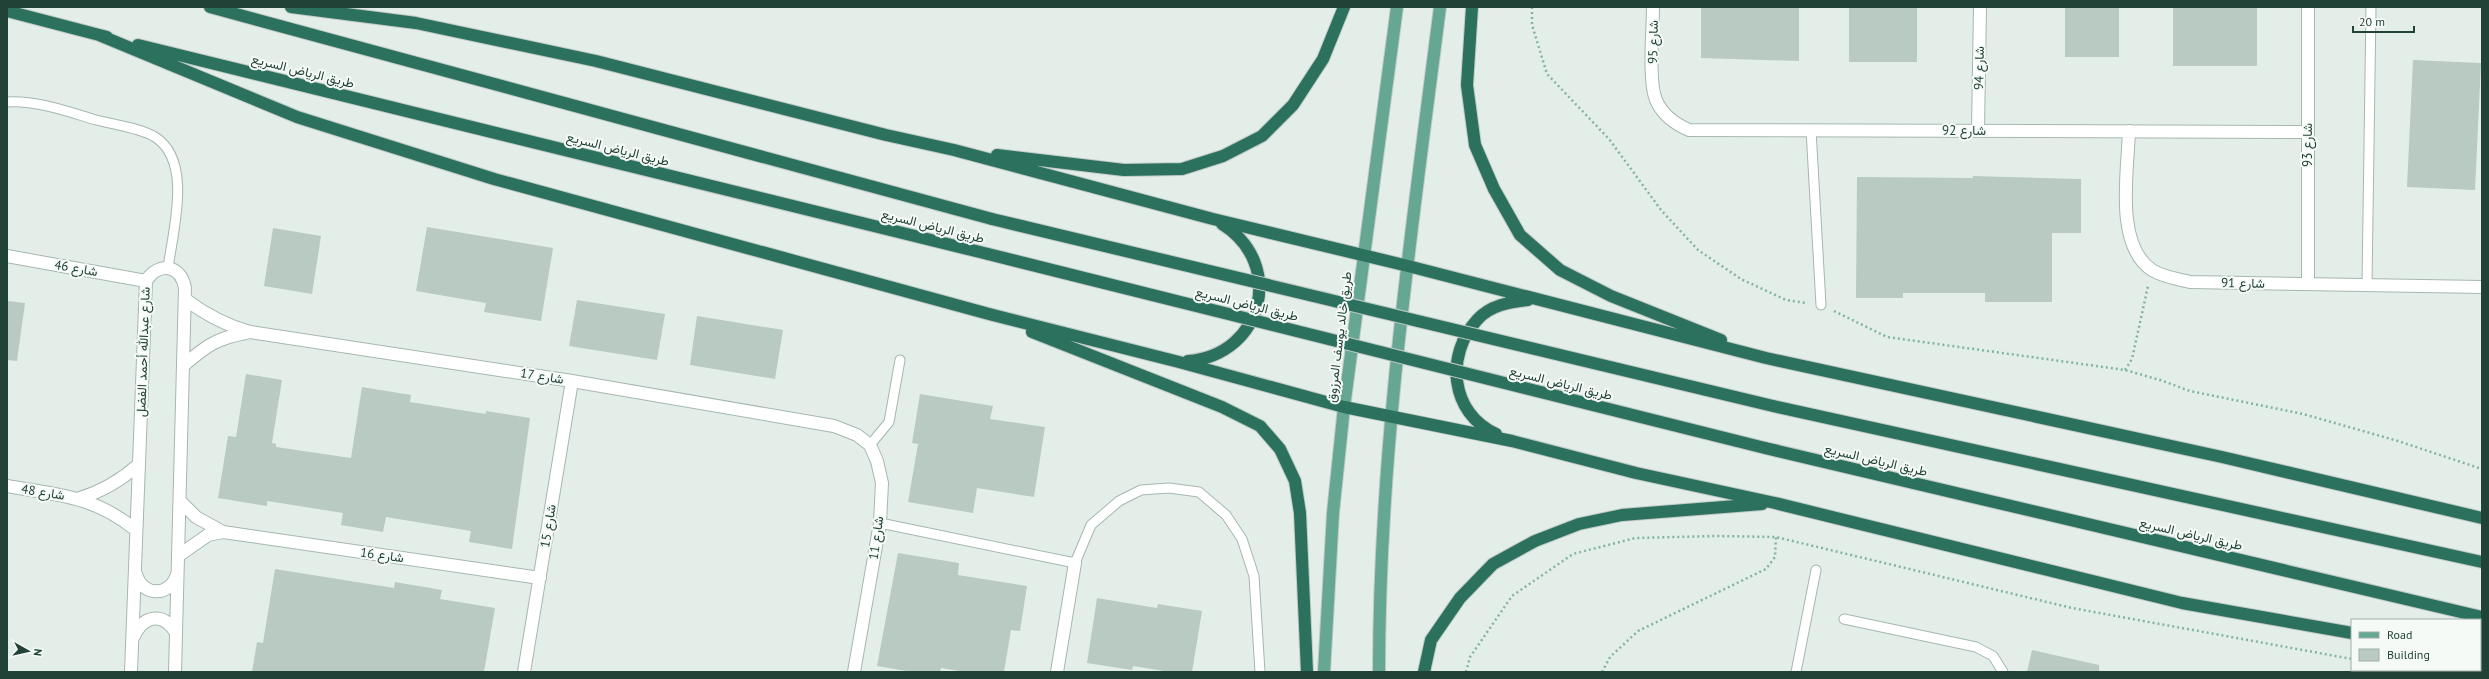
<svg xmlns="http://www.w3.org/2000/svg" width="2489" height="679" viewBox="0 0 2489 679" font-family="'PT Sans',Vazirmatn,sans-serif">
  <rect width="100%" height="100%" fill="#e4eee9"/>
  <path fill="#b9cac2" d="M 1701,7 L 1799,7 L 1799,61 L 1701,58 Z
    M 1849,7 L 1917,7 L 1917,62 L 1849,62 Z
    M 2065,7 L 2119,7 L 2119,57 L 2065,57 Z
    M 2173,7 L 2257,7 L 2257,66 L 2173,66 Z
    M 2413,60 L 2481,63 L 2475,190 L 2407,187 Z
    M 1973,176 L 2081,179 L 2081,233 L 2052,233 L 2052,302 L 1985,302 L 1985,293 L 1903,293 L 1903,298 L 1856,298 L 1857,177 L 1973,178 Z
    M 427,227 L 553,248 L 541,321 L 484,312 L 486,303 L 416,291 Z
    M 273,228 L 321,236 L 312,294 L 264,286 Z
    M 577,300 L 665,314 L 657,360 L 569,346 Z
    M 7,301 L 25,303 L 17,361 L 7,360 Z
    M 697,316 L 783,330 L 775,379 L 690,365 Z
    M 246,374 L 282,380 L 272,443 L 276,444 L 276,447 L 351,458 L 362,387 L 411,395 L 410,402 L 486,414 L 486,411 L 530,418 L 512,549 L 469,542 L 471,531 L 386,517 L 383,532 L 341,525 L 343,513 L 267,501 L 267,506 L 218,498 L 228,436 L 236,437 Z
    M 920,394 L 993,406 L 990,419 L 1045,427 L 1034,497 L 977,488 L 973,513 L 908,502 L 918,444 L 912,443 Z
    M 898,553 L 959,563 L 958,575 L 1027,586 L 1020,631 L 1011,630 L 1004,672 L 966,672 L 941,668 L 940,672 L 912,672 L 877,666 Z
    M 275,569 L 394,588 L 395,582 L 442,590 L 440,599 L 495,608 L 484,672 L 252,672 L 257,642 L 263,643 Z
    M 1097,598 L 1157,608 L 1158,604 L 1202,611 L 1192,672 L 1170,672 L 1133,666 L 1132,670 L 1087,663 Z
    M 2032,650 L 2099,665 L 2099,672 L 2027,672 Z"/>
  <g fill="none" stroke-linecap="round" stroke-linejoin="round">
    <g stroke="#a6b7b0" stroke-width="11">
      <path id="service" d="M 7,102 C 36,100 69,112 96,120 C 112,124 141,128 155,137 C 193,161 173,230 168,268
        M 1811,130 L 1821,305
        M 2367,285 L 2371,7
        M 870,445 L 889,422 L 900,360
        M 880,523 L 1075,563 L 1091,525 L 1119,501 L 1141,490 L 1169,488 L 1199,492 L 1226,515 L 1242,539 L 1254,576 L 1260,672
        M 1844,619 L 1976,647 L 1993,656 L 2003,672
        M 1796,672 L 1816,570"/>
    </g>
    <g stroke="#a6b7b0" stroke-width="14">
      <path id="minor" d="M 1653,7 C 1653,29 1648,81 1656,100 C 1662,114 1675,124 1689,130 L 2307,132
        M 1978,129 L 1980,7
        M 2129,131 C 2128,169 2114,245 2152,270 C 2163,277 2178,279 2190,282 L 2482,287
        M 7,256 L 146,281
        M 2308,284 L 2308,7
        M 185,299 C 206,315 225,325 250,332 L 572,381 L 834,426 L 857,435 L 870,445 L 877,461 L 882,483 L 880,523 L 854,672
        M 184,365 C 206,346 217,338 246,333
        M 7,486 C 59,495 94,496 136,530
        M 80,498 C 103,491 120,481 138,465
        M 180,501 L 196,517 L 223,532 L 540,578
        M 178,556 L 208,535 L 223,532
        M 136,574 C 142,597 171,597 177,574
        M 133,638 C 143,615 163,611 176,633
        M 131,672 L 146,281 C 159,261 181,265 185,288 L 175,672
        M 524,672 L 572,381
        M 1057,672 L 1075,563"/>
    </g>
    <g stroke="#c1cac7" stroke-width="14">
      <path id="primary" d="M 1324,672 L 1333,513 L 1344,407 L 1397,7
        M 1379,672 C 1379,449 1412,228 1440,7"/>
    </g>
    <g stroke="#c1cac7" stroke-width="14">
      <path id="motorway" d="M 210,7 L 992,219
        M 291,7 L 416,23 L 596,61 L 886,135 L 954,150 L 1213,219 L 1408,266 L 1766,358 L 2222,457 L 2482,518
        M 1472,7 L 1467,85 L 1475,145 L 1494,189 L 1520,235 L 1560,270 L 1611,296 L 1721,340
        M 7,11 L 107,37
        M 99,35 L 297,117 L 494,179 L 989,314 L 1179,362 L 1344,407 L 1512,441 L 1636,473 L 1775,503 L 2182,603 L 2352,633
        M 138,45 L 988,254
        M 997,155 L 1124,170 L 1182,169 L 1223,156 L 1262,136 L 1293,105 L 1323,59 L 1344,7
        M 1032,332 L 1222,407 L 1260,426 L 1280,449 L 1295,481 L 1300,513 L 1307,672
        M 1188,361 C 1263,355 1286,264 1222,224
        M 1773,406 L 2482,562
        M 1496,434 C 1450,413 1445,355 1477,320 C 1490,305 1510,302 1528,300
        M 1765,448 L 2482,617
        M 2480,651 L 2482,652
        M 1424,672 L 1431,640 L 1460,598 L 1493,564 L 1535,541 L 1579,524 L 1622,515 L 1762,504"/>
    </g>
    <path stroke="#82b4a2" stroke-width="2.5" stroke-dasharray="2 3" stroke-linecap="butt" d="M 1532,7 L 1532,25 L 1547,74 L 1609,139 L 1661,210 L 1698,250 L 1741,279 L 1786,300 L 1806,303
      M 1834,311 L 1887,337 L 2125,370 L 2160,380 L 2190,391 L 2303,414 L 2398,441 L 2482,469
      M 2125,370 L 2132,359 L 2148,286
      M 2412,670 L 2423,672
      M 1466,672 L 1470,657 L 1512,596 L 1573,554 L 1635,538 L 1716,536 L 1776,537 L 2072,608 L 2352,659
      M 1602,672 L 1610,657 L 1638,631 L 1766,569 L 1775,557 L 1776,537"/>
    <use href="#service" stroke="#fff" stroke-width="9"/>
    <use href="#minor" stroke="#fff" stroke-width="12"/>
    <use href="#primary" stroke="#65a792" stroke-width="12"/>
    <use href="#motorway" stroke="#2b715e" stroke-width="12"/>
    <g stroke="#c1cac7" stroke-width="14" stroke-linecap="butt">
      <path id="motorway-bridge" d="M 992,219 L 1773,406
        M 988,254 L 1765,448"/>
    </g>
    <use href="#motorway-bridge" stroke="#2b715e" stroke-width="12"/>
  </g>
  <g text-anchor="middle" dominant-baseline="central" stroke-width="4" stroke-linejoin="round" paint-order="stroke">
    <g font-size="13" fill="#214237" stroke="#f5faf7">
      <text transform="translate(1653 42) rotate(-89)">شارع 95</text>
      <text transform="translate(1979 68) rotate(-89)">شارع 94</text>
      <text transform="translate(303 71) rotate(14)">طريق الرياض السريع</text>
      <text x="1964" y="130">شارع 92</text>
      <text transform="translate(2307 145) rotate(-90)">شارع 93</text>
      <text transform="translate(618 149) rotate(14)">طريق الرياض السريع</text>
      <text transform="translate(933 226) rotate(14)">طريق الرياض السريع</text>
      <text transform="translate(76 268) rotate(10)">شارع 46</text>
      <text transform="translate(2243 283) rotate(1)">شارع 91</text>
      <text transform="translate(1247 304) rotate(14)">طريق الرياض السريع</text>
      <text transform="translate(1339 337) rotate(-83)">طريق خالد يوسف المرزوق</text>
      <text transform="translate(143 352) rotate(-88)">شارع عبدالله أحمد الفضل</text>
      <text transform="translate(542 376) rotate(9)">شارع 17</text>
      <text transform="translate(1561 383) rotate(14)">طريق الرياض السريع</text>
      <text transform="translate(1876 460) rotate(13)">طريق الرياض السريع</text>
      <text transform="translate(43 492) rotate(9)">شارع 48</text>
      <text transform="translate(548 526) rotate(-81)">شارع 15</text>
      <text transform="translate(2191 534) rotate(13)">طريق الرياض السريع</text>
      <text transform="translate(876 538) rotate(-82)">شارع 11</text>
      <text transform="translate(382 555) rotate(8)">شارع 16</text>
    </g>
  </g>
  <rect width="2489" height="679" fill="none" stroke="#214237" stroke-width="16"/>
  <rect x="2351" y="619" width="130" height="52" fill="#f5faf7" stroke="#a0b0aa"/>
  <rect x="2359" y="632" width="20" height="6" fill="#65a792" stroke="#a0b0aa"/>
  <text x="2387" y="639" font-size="12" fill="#214237">Road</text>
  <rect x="2359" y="649" width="20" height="12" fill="#b9cac2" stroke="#a0b0aa"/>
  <text x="2387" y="659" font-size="12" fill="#214237">Building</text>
  <g transform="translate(28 651) rotate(98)" stroke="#f5faf7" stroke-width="3" paint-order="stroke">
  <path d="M0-3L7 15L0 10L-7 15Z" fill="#214237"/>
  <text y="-6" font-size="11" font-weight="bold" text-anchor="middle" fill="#214237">N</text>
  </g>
  <path d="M2353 26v6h61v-6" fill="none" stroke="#214237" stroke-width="2"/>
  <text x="2359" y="26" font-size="12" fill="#214237" stroke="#f5faf7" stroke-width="3" paint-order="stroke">20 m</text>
</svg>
